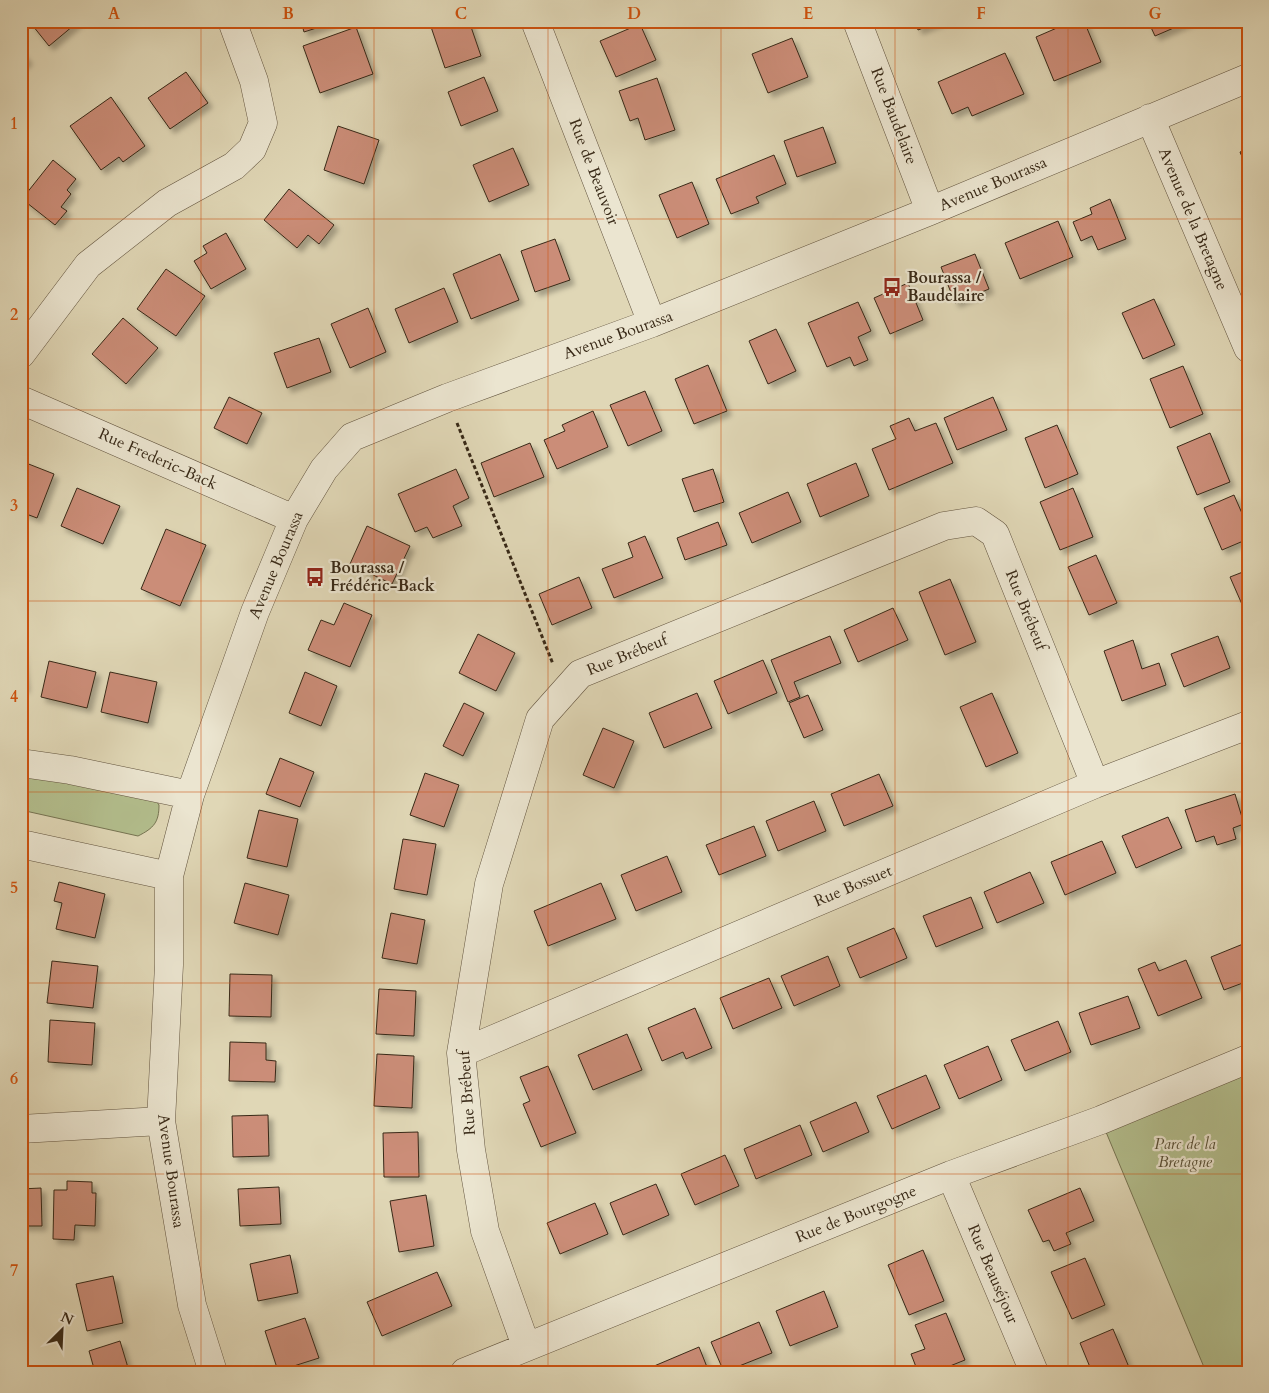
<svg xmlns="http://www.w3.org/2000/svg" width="1269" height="1393" viewBox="0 0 1269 1393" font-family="Cardo,serif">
  <defs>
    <filter id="shadow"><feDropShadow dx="4.5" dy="4.5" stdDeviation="2.5" flood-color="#0004"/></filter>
  </defs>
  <rect width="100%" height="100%" fill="#e0d7b6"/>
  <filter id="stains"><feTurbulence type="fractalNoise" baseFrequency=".004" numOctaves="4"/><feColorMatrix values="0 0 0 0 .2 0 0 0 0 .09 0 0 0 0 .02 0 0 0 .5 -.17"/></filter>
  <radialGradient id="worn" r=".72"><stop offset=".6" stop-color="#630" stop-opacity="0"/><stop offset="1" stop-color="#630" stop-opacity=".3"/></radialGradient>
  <path fill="#b3be8d" stroke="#767452" d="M 21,759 L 150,792 L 159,805 C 159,822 154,828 138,836 L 21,810 Z
    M 1248,1059 L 1248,1372 L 1206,1372 L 1101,1120 Z"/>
  <path fill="#cb8d78" stroke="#382917" filter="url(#shadow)" d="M 29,21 L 79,21 L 49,46 Z
    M 301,21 L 332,21 L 332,23 L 304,32 Z
    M 429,21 L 469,21 L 481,56 L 445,68 Z
    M 915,21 L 941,21 L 918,30 Z
    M 1073,21 L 1084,21 L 1101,62 L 1054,81 L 1036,37 Z
    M 1148,21 L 1190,21 L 1155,36 Z
    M 640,24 L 656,60 L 616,77 L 600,41 Z
    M 356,27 L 373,74 L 320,93 L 303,46 Z
    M 792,38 L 808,77 L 768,93 L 752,54 Z
    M 21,52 L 28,60 L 21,66 Z
    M 1005,53 L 1024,94 L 972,116 L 968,107 L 952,114 L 938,82 Z
    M 186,72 L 208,103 L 170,129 L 148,98 Z
    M 484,77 L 498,111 L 461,126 L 448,92 Z
    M 657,78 L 675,130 L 645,140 L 638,118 L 630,121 L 619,91 Z
    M 111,97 L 145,146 L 123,162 L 119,157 L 101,170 L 70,126 Z
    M 338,126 L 379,140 L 364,184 L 324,170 Z
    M 823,127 L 836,163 L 797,177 L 784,141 Z
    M 513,148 L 529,185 L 489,202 L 473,165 Z
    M 1248,149 L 1248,171 L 1240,152 Z
    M 774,155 L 786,184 L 756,197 L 759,203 L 731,214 L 716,179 Z
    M 53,160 L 76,179 L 67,190 L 71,194 L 61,207 L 67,211 L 55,225 L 22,199 Z
    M 692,182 L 709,224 L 677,238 L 659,195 Z
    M 289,189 L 334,225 L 319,244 L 308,235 L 297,248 L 264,220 Z
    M 1110,199 L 1126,239 L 1098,250 L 1092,236 L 1081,241 L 1073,222 L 1092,214 L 1090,208 Z
    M 1058,221 L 1073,257 L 1020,279 L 1005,243 Z
    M 226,233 L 246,269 L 211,289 L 194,261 L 207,253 L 203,246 Z
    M 555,239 L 570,280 L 535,292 L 521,251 Z
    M 500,254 L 519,300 L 471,319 L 453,274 Z
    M 975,254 L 989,289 L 955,303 L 941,267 Z
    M 166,269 L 205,296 L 176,336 L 137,309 Z
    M 908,283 L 923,320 L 890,334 L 874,298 Z
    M 444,288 L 458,322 L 409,343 L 395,309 Z
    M 1154,299 L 1175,345 L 1143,359 L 1122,313 Z
    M 858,302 L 871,331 L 858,337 L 868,360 L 854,366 L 850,357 L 827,367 L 808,323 Z
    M 368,308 L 386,352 L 350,368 L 331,324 Z
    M 123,318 L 158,348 L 126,384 L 92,354 Z
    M 776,329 L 796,371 L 768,384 L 749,341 Z
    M 319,338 L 331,372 L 287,388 L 274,353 Z
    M 708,365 L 727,411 L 694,424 L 675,379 Z
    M 1183,366 L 1203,414 L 1170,428 L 1150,379 Z
    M 645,391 L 662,431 L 628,446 L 610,405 Z
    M 229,397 L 262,413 L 247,444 L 214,428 Z
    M 993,397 L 1007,430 L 957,450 L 944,418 Z
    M 593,411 L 608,447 L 557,469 L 544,440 L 565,431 L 562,425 Z
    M 909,418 L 915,431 L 936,423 L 953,463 L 889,490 L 872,449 L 896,439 L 890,426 Z
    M 1057,425 L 1078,474 L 1045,488 L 1025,438 Z
    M 1210,433 L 1230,482 L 1197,495 L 1177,447 Z
    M 530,443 L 544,477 L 494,497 L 481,463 Z
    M 21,461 L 54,474 L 37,518 L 21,512 Z
    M 856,463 L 869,496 L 820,517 L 807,484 Z
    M 456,469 L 469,498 L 453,506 L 462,526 L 433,538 L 427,527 L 415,532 L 398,494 Z
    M 713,469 L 724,502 L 694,512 L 682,479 Z
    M 77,488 L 120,506 L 103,544 L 61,526 Z
    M 1073,488 L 1093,537 L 1060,550 L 1040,502 Z
    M 788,492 L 801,522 L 752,543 L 739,513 Z
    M 1234,495 L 1248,527 L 1248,539 L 1222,550 L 1204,508 Z
    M 718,522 L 727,545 L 685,560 L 677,538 Z
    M 367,526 L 410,546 L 392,584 L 350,564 Z
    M 166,529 L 206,545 L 180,606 L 141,589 Z
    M 645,536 L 663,578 L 614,598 L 602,569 L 633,557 L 628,543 Z
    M 1096,555 L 1117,603 L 1089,615 L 1068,567 Z
    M 1248,570 L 1248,618 L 1230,577 Z
    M 579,577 L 592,608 L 552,625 L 539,594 Z
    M 950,579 L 976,642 L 945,655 L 919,592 Z
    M 344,603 L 372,615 L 350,667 L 308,650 L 321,620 L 334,625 Z
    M 893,608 L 908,640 L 858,662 L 844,630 Z
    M 478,634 L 515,653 L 496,691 L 459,673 Z
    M 830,636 L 841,663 L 794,682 L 800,697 L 788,702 L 771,660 Z
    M 1218,636 L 1230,668 L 1184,687 L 1171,654 Z
    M 1133,640 L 1142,669 L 1159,663 L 1166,685 L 1122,701 L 1104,651 Z
    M 21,649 L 25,688 L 21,688 Z
    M 763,660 L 777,693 L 728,714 L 714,681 Z
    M 49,661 L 96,672 L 87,708 L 41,697 Z
    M 110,672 L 157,682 L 148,723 L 101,712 Z
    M 305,672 L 337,686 L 321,726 L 289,713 Z
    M 697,693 L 712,728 L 664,748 L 649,713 Z
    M 992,693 L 1018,753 L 986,767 L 960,707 Z
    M 808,695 L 823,730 L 804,738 L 789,703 Z
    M 464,703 L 484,713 L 463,756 L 443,746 Z
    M 603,728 L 634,741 L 614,788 L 583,775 Z
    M 280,758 L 314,772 L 300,807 L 266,794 Z
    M 425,773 L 459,785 L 444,827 L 410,815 Z
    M 879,774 L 893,806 L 844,826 L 831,794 Z
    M 1235,794 L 1244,824 L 1233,828 L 1236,839 L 1217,845 L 1214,836 L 1196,842 L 1185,810 Z
    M 814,801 L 826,831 L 778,851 L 766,821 Z
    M 259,810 L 298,819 L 287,867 L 247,858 Z
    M 1168,817 L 1182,848 L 1136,868 L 1122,836 Z
    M 754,826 L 766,856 L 719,875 L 706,845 Z
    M 403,839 L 436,844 L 427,895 L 394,889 Z
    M 1102,841 L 1116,873 L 1065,895 L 1051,862 Z
    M 667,856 L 682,892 L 636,911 L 621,875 Z
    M 1030,872 L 1044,903 L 997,923 L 984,892 Z
    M 59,882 L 105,894 L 95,938 L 56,929 L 62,903 L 54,901 Z
    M 245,883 L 289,895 L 278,935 L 234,923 Z
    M 601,883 L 616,919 L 548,946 L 534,911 Z
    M 971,897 L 983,928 L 936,947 L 923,916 Z
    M 391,913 L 425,920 L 417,964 L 382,958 Z
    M 894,928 L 907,958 L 860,978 L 847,948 Z
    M 1248,942 L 1248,981 L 1224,990 L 1211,957 Z
    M 828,956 L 840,986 L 794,1006 L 781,976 Z
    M 1186,960 L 1202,998 L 1158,1016 L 1138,969 L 1155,962 L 1159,971 Z
    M 52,961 L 98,966 L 93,1008 L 47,1003 Z
    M 230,974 L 272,975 L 271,1017 L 229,1016 Z
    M 769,978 L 782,1008 L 733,1029 L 720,998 Z
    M 379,989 L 416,991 L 414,1036 L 376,1034 Z
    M 1128,996 L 1140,1028 L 1091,1045 L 1079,1013 Z
    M 695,1008 L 712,1048 L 686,1059 L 683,1052 L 662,1061 L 648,1028 Z
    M 50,1020 L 95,1023 L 92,1065 L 48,1062 Z
    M 1058,1021 L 1071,1052 L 1025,1071 L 1011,1040 Z
    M 627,1034 L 642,1070 L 593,1090 L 578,1055 Z
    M 230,1042 L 266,1043 L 266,1060 L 276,1061 L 275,1082 L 229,1081 Z
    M 988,1046 L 1002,1080 L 959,1099 L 944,1065 Z
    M 377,1054 L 414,1056 L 412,1108 L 374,1106 Z
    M 548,1066 L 576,1133 L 541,1147 L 523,1104 L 530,1101 L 520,1077 Z
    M 926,1075 L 940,1108 L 892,1129 L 877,1096 Z
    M 856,1102 L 869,1132 L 823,1152 L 810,1122 Z
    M 268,1115 L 269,1156 L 233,1157 L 232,1116 Z
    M 800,1125 L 812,1155 L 756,1179 L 744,1149 Z
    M 418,1132 L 419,1177 L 384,1177 L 383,1133 Z
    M 725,1155 L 739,1186 L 695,1205 L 681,1174 Z
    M 67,1181 L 92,1182 L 92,1193 L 96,1193 L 95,1226 L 75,1225 L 74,1240 L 53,1239 L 54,1190 L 67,1190 Z
    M 656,1184 L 669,1215 L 623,1235 L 610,1203 Z
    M 279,1187 L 281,1224 L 240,1226 L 238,1189 Z
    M 41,1188 L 42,1226 L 21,1226 L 21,1189 Z
    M 1080,1188 L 1094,1221 L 1066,1233 L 1071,1244 L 1054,1251 L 1049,1240 L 1043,1242 L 1028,1210 Z
    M 426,1195 L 434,1246 L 399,1252 L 390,1201 Z
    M 595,1203 L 608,1234 L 560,1254 L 547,1223 Z
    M 923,1250 L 944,1301 L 909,1315 L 888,1265 Z
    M 290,1255 L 298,1293 L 258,1301 L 250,1264 Z
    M 1085,1258 L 1105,1305 L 1072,1319 L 1051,1272 Z
    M 437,1272 L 452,1306 L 382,1336 L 367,1302 Z
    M 113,1276 L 123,1323 L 87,1331 L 76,1284 Z
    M 824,1291 L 838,1327 L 790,1346 L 776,1311 Z
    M 946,1313 L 965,1360 L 935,1372 L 918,1372 L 911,1354 L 925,1349 L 915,1325 Z
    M 305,1318 L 319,1358 L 278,1371 L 265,1331 Z
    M 759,1322 L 772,1353 L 724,1372 L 711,1342 Z
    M 1113,1329 L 1131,1372 L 1092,1372 L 1080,1343 Z
    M 120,1341 L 129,1371 L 139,1368 L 140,1372 L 95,1372 L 89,1351 Z
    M 699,1347 L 709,1372 L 640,1372 Z"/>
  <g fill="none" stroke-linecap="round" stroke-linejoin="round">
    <g stroke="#62543f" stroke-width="29">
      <path id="minor" d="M 535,21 L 652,323
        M 857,21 L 930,211
        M 1150,118 L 1248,348
        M 21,354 L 88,265 L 167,203 L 234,166 L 252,149 L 263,123 L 254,81 L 232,21
        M 21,400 L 294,519
        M 21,763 L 70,770 L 190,795
        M 21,844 L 169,876
        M 461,1053 L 1095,784 L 1248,725
        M 21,1129 L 161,1121
        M 951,1175 L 1034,1372
        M 526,1346 L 485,1231 L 471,1150 L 461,1053 L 489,884 L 540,719 L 580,674 L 944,526 L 976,521 L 995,534 L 1095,784
        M 213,1372 L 192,1305 L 161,1121 L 169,965 L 169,876 L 190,795 L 255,612 L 294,519 L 324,469 L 352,437 L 447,398 L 652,323 L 930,211 L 1248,78
        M 465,1372 L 951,1175 L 1101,1120 L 1248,1059"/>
    </g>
    <path stroke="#382917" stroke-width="3" stroke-dasharray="4 2.5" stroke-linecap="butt" d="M 457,423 L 553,664"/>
    <use href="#minor" stroke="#ebe5d0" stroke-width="28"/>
  </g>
  <path fill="none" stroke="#ce520e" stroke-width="1" stroke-opacity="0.55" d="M 201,21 L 201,1372M 374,21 L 374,1372M 548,21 L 548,1372M 721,21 L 721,1372M 895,21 L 895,1372M 1068,21 L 1068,1372M 21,219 L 1248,219M 21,410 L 1248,410M 21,601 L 1248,601M 21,792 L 1248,792M 21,983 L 1248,983M 21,1174 L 1248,1174"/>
  <defs>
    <g id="bus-bare" transform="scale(1.5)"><path d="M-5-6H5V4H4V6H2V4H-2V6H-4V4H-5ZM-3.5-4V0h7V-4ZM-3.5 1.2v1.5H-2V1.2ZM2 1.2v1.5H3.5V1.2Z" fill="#8f2418" stroke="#ebe5d0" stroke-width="2.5" paint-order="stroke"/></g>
  </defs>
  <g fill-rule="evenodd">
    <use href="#bus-bare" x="892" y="287"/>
    <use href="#bus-bare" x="315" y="577"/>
  </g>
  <g text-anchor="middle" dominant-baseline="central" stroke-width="4.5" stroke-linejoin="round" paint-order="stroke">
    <g font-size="16" fill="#382917" stroke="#ebe5d0">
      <text transform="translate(894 116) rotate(69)">Rue Baudelaire</text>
      <text transform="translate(594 172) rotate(69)">Rue de Beauvoir</text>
      <text transform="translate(993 184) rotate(-23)">Avenue Bourassa</text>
      <text transform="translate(1193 219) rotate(67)">Avenue de la Bretagne</text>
      <text transform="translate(618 335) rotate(-20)">Avenue Bourassa</text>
      <text transform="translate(158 459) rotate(24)">Rue Frederic-Back</text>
      <text transform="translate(276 565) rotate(-67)">Avenue Bourassa</text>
      <text transform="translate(1026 610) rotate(68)">Rue Brébeuf</text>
      <text transform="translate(627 655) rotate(-22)">Rue Brébeuf</text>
      <text transform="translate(853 886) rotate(-23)">Rue Bossuet</text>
      <text transform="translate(467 1093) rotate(-94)">Rue Brébeuf</text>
      <text transform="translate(171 1171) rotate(82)">Avenue Bourassa</text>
      <text transform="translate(856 1214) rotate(-22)">Rue de Bourgogne</text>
      <text transform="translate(993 1274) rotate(67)">Rue Beauséjour</text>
    </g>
    <g font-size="16" font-weight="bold" fill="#382917" stroke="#ebe5d0" text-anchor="start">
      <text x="907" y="278">Bourassa /<tspan x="907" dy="18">Baudelaire</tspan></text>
      <text x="330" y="568">Bourassa /<tspan x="330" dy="18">Frédéric-Back</tspan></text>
    </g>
    <g font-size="16" font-style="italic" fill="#574e34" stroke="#ebe5d0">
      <text x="1185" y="1144">Parc de la<tspan x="1185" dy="18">Bretagne</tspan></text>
    </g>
  </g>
  <rect width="1269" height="1393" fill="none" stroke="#e0d7b6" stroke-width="55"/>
  <g transform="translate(62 1330) rotate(24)" stroke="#ebe5d0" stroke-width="4" paint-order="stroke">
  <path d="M0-4L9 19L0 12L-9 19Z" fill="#382917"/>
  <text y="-8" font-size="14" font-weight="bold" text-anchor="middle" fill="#382917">N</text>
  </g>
  <rect x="28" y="28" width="1214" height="1338" fill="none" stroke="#ce520e" stroke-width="2"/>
  <g font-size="16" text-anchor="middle" font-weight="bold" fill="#ce520e">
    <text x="114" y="19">A</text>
    <text x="288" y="19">B</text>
    <text x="461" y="19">C</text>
    <text x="634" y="19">D</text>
    <text x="808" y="19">E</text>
    <text x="981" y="19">F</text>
    <text x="1155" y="19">G</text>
    <text x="14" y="129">1</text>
    <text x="14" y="320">2</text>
    <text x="14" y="511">3</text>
    <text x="14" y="702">4</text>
    <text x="14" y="893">5</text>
    <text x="14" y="1084">6</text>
    <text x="14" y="1276">7</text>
  </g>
  <rect width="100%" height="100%" filter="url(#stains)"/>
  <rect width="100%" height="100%" fill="url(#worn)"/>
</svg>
